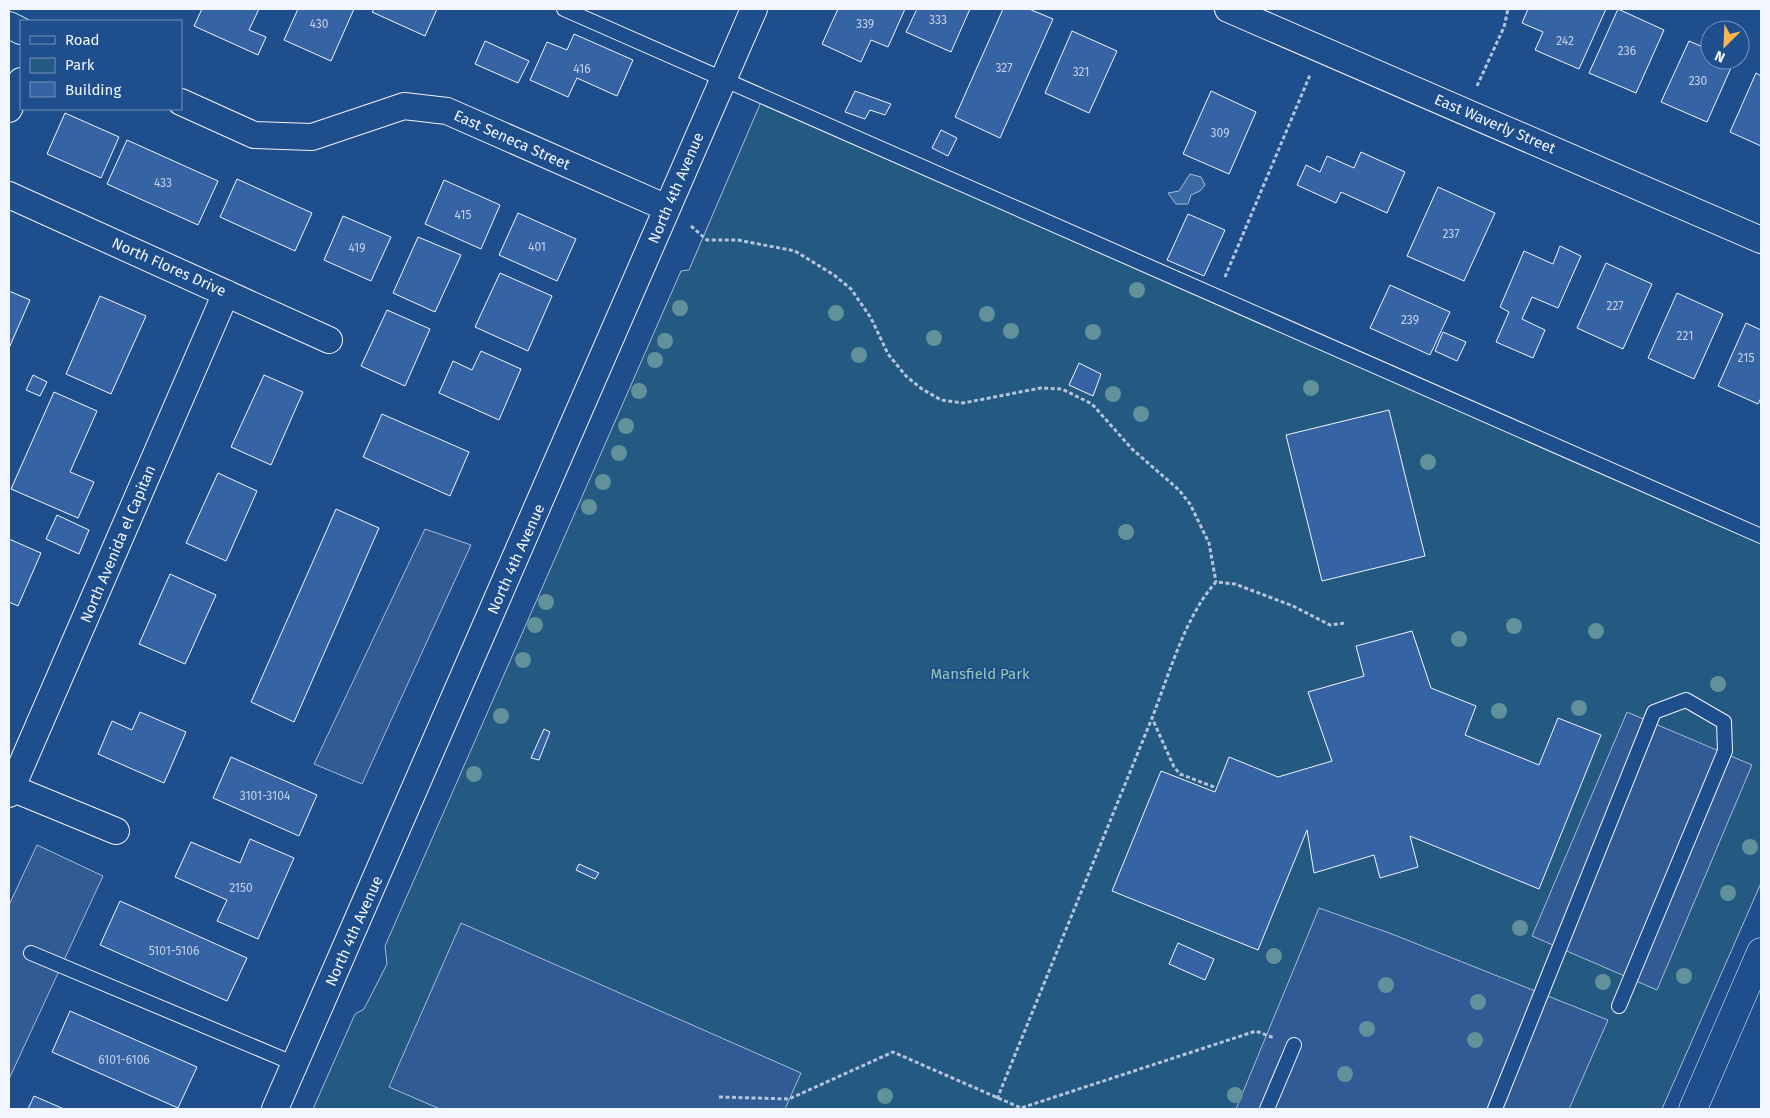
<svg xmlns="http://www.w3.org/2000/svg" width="1770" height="1118" viewBox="0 0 1770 1118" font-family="'Fira Sans',sans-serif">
  <rect width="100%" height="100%" fill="#1f4e8c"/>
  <path fill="#245a82" stroke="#a8bbd7" d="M 761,102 L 1761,542 L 1761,883 L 1662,1109 L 313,1109 L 355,1014 L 364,1009 L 387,964 L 385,946 L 681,271 L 689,270 Z"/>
  <path fill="#305b95" stroke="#a8bbd7" d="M 425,529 L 471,545 L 362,784 L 314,764 Z
    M 1627,712 L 1752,765 L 1657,990 L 1532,936 Z
    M 37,845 L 103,876 L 9,1079 L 9,905 Z
    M 1319,908 L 1392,934 L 1608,1020 L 1569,1109 L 1236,1109 Z
    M 461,923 L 801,1073 L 785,1109 L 440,1109 L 389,1087 Z"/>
  <path fill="#3b69a3" stroke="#a8bbd7" d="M 1190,174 L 1201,177 L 1205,185 L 1200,191 L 1191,195 L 1188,204 L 1176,204 L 1168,193 L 1179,191 Z"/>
  <path fill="#3563a3" stroke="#f2f6ff" d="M 202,9 L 259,9 L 249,30 L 266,37 L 258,55 L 194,26 Z
    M 298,9 L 354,9 L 331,61 L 284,40 Z
    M 374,9 L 437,9 L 425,36 L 372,12 Z
    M 838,9 L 905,9 L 888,47 L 871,40 L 861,62 L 822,44 Z
    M 917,9 L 970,9 L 951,52 L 906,32 Z
    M 1003,9 L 1029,9 L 1053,19 L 1000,138 L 955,117 Z
    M 1528,9 L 1606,9 L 1579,69 L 1535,50 L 1543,32 L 1522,23 Z
    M 1618,9 L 1664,30 L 1636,93 L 1589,73 Z
    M 1072,31 L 1117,51 L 1089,113 L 1045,93 Z
    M 574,34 L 633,60 L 617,96 L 577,78 L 568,97 L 530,80 L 547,42 L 567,50 Z
    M 485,41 L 529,61 L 518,83 L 475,64 Z
    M 1689,41 L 1710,50 L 1710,60 L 1734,61 L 1707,122 L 1661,102 Z
    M 1756,73 L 1761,76 L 1761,146 L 1730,132 Z
    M 855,91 L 891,104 L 885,115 L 870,110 L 865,119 L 845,112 Z
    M 1211,91 L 1256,112 L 1229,174 L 1183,154 Z
    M 65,113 L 119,137 L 101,178 L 47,154 Z
    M 941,130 L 957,138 L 948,156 L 932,148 Z
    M 127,140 L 218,181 L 198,225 L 107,184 Z
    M 1361,152 L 1405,172 L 1387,213 L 1341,192 L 1336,203 L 1297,185 L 1306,165 L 1320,172 L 1327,156 L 1354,168 Z
    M 237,179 L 312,213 L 295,251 L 220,217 Z
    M 444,180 L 500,205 L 481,249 L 425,224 Z
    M 1438,187 L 1495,213 L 1464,281 L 1407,256 Z
    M 518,213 L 576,239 L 557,281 L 499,255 Z
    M 1188,214 L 1225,230 L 1204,276 L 1167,260 Z
    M 343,216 L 391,237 L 371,281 L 324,260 Z
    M 418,237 L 461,255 L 435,312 L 393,293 Z
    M 1560,246 L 1581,256 L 1558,308 L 1532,297 L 1522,319 L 1545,330 L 1533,358 L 1496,342 L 1509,312 L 1500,307 L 1524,251 L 1553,264 Z
    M 1606,263 L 1652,284 L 1623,349 L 1577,328 Z
    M 500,273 L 552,296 L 528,351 L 475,327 Z
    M 1390,285 L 1450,312 L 1430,355 L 1370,328 Z
    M 9,291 L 30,300 L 9,348 Z
    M 1677,293 L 1723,314 L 1694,379 L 1648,358 Z
    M 100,296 L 146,316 L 111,394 L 66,374 Z
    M 387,310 L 430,329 L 405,386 L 361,366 Z
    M 1746,323 L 1761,330 L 1761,398 L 1758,404 L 1718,386 Z
    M 1443,332 L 1466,342 L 1457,361 L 1435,351 Z
    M 481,351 L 521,369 L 499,420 L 439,393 L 453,361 L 472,370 Z
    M 1079,363 L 1101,374 L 1093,396 L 1069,385 Z
    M 33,375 L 47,382 L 40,396 L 26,390 Z
    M 264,375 L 303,392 L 271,465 L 231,447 Z
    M 54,392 L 97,411 L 70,472 L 94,482 L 78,518 L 11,489 Z
    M 1389,410 L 1425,556 L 1322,581 L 1286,435 Z
    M 382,414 L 469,452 L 450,496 L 363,457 Z
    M 218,473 L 257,491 L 226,561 L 186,543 Z
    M 336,509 L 379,528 L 294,722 L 251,702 Z
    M 57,515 L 89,530 L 79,554 L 46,539 Z
    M 9,539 L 41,553 L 18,606 L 9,602 Z
    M 170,574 L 216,595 L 185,664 L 139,644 Z
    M 1412,631 L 1431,688 L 1476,706 L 1465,735 L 1539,765 L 1558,718 L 1601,735 L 1539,889 L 1410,836 L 1418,867 L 1380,878 L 1374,855 L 1314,873 L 1307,830 L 1258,950 L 1112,891 L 1161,771 L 1215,792 L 1229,757 L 1278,777 L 1332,761 L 1308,692 L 1364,676 L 1356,646 Z
    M 140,712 L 186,732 L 164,783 L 98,754 L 112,721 L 132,730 Z
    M 544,729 L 550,732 L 539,760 L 531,758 Z
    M 231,757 L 317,795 L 299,836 L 213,798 Z
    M 250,839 L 294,858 L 258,939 L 217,921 L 227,900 L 175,877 L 191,842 L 240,863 Z
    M 579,864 L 599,873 L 595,879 L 576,870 Z
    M 120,901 L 247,958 L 227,1001 L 100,945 Z
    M 1178,943 L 1214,959 L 1205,980 L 1169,964 Z
    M 70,1011 L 197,1067 L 178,1108 L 52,1052 Z
    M 34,1096 L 64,1109 L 28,1109 Z"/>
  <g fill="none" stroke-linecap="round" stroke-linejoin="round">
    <g stroke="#f2f6ff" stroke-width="16">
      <path id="service" d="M 564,9 L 1761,536
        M 31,953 L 295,1064
        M 1267,1109 L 1294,1045
        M 1495,1109 L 1654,712 L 1686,700 L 1724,722 L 1725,751 L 1619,1006"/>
    </g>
    <g stroke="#f2f6ff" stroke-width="28">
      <path id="minor" d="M 1228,9 L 1761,240
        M 9,25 L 21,31
        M 181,102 L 254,135 L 312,137 L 404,106 L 447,111 L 667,208
        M 9,109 L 21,81
        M 9,195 L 329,340
        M 9,787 L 116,831
        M 9,794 L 226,293
        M 275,1109 L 754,9"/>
    </g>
    <g stroke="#f2f6ff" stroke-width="29">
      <path id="tertiary" d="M 1693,1109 L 1761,952"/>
    </g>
    <path stroke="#b3c4dc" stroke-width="3" stroke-dasharray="4 2.5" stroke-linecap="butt" d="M 1477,86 L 1504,27 L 1508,9
      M 691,226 L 707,240 L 738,240 L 795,251 L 834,275 L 851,289 L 871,318 L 888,354 L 906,376 L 922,389 L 941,400 L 963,403 L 1041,388 L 1062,389 L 1092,404 L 1132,449 L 1179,490 L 1190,504 L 1209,543 L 1216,582
      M 1225,277 L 1310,75
      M 1214,787 L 1180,774 L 1174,767 L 1152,718 C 1169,675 1185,616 1216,582 L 1235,584 L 1293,606 L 1330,625 L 1345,623
      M 719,1097 L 789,1099 L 893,1052 L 1021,1108 L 1256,1031 L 1274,1038
      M 997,1099 L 1152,718"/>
    <use href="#service" stroke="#1f4e8c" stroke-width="14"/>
    <use href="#minor" stroke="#1f4e8c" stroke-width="26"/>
    <use href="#tertiary" stroke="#1f4e8c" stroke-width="28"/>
  </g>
  <g fill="#61919a">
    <circle cx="1137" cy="290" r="8"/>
    <circle cx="680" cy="308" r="8"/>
    <circle cx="836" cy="313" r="8"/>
    <circle cx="987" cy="314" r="8"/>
    <circle cx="1011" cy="331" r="8"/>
    <circle cx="1093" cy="332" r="8"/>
    <circle cx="934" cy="338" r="8"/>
    <circle cx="665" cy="341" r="8"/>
    <circle cx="859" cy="355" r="8"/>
    <circle cx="655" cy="360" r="8"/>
    <circle cx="1311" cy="388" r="8"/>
    <circle cx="639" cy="391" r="8"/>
    <circle cx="1113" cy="394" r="8"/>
    <circle cx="1141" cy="414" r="8"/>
    <circle cx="626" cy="426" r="8"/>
    <circle cx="619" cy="453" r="8"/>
    <circle cx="1428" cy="462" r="8"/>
    <circle cx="603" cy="482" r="8"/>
    <circle cx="589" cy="507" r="8"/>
    <circle cx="1126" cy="532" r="8"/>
    <circle cx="546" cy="602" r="8"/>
    <circle cx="535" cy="625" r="8"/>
    <circle cx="1514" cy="626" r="8"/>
    <circle cx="1596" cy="631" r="8"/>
    <circle cx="1459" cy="639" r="8"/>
    <circle cx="523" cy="660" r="8"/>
    <circle cx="1718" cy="684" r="8"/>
    <circle cx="1579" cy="708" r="8"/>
    <circle cx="1499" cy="711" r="8"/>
    <circle cx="501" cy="716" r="8"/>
    <circle cx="474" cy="774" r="8"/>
    <circle cx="1750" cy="847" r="8"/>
    <circle cx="1728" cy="893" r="8"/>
    <circle cx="1520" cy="928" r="8"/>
    <circle cx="1274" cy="956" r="8"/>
    <circle cx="1684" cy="976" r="8"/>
    <circle cx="1603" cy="982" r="8"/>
    <circle cx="1386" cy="985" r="8"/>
    <circle cx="1478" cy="1002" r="8"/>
    <circle cx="1367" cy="1029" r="8"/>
    <circle cx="1475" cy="1040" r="8"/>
    <circle cx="1345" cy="1074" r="8"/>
    <circle cx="1235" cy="1095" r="8"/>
    <circle cx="885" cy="1096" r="8"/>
  </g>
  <g text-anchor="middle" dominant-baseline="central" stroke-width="4" stroke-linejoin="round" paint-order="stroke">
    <g font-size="12" fill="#c3d1e8">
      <text x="938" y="20">333</text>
      <text x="319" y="24">430</text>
      <text x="865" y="24">339</text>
      <text x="1565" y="41">242</text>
      <text x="1627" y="51">236</text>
      <text x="1004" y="68">327</text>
      <text x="582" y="69">416</text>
      <text x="1081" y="72">321</text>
      <text x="1698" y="81">230</text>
      <text x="1220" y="133">309</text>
      <text x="163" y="183">433</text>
      <text x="463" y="215">415</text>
      <text x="1451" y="234">237</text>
      <text x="537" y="247">401</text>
      <text x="357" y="248">419</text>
      <text x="1615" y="306">227</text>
      <text x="1410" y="320">239</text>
      <text x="1685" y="336">221</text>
      <text x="1746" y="358">215</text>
      <text x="265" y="796">3101-3104</text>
      <text x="241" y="888">2150</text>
      <text x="174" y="951">5101-5106</text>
      <text x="124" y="1060">6101-6106</text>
    </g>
    <g font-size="15" fill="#f2f6ff" stroke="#1f4e8c">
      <text transform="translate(1495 124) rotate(23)">East Waverly Street</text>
      <text transform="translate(512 140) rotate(24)">East Seneca Street</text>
      <text transform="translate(676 188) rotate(-67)">North 4th Avenue</text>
      <text transform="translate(169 267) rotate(24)">North Flores Drive</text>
      <text transform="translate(118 544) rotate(-67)">North Avenida el Capitan</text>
      <text transform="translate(516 559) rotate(-66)">North 4th Avenue</text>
      <text transform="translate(354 931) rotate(-66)">North 4th Avenue</text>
    </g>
    <g font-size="15" fill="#97c8a6" stroke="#1f4e8c">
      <text x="980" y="674">Mansfield Park</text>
    </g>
  </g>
  <rect width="1770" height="1118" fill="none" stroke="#f2f6ff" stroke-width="20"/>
  <rect x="20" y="20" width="162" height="90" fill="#1f4e8c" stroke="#7391ba"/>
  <rect x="30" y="36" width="25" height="8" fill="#1f4e8c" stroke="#7391ba"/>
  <text x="65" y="45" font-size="15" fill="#f2f6ff">Road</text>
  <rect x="30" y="58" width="25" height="15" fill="#245a82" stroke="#7391ba"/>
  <text x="65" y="70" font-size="15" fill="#f2f6ff">Park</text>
  <rect x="30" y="82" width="25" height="15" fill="#3563a3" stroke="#7391ba"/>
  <text x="65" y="95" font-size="15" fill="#f2f6ff">Building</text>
  <g transform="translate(1725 45) rotate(204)"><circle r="24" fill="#1f4e8c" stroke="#7391ba"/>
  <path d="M0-4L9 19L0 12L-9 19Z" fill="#ffb74d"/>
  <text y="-8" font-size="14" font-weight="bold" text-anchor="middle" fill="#f2f6ff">N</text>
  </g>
</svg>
